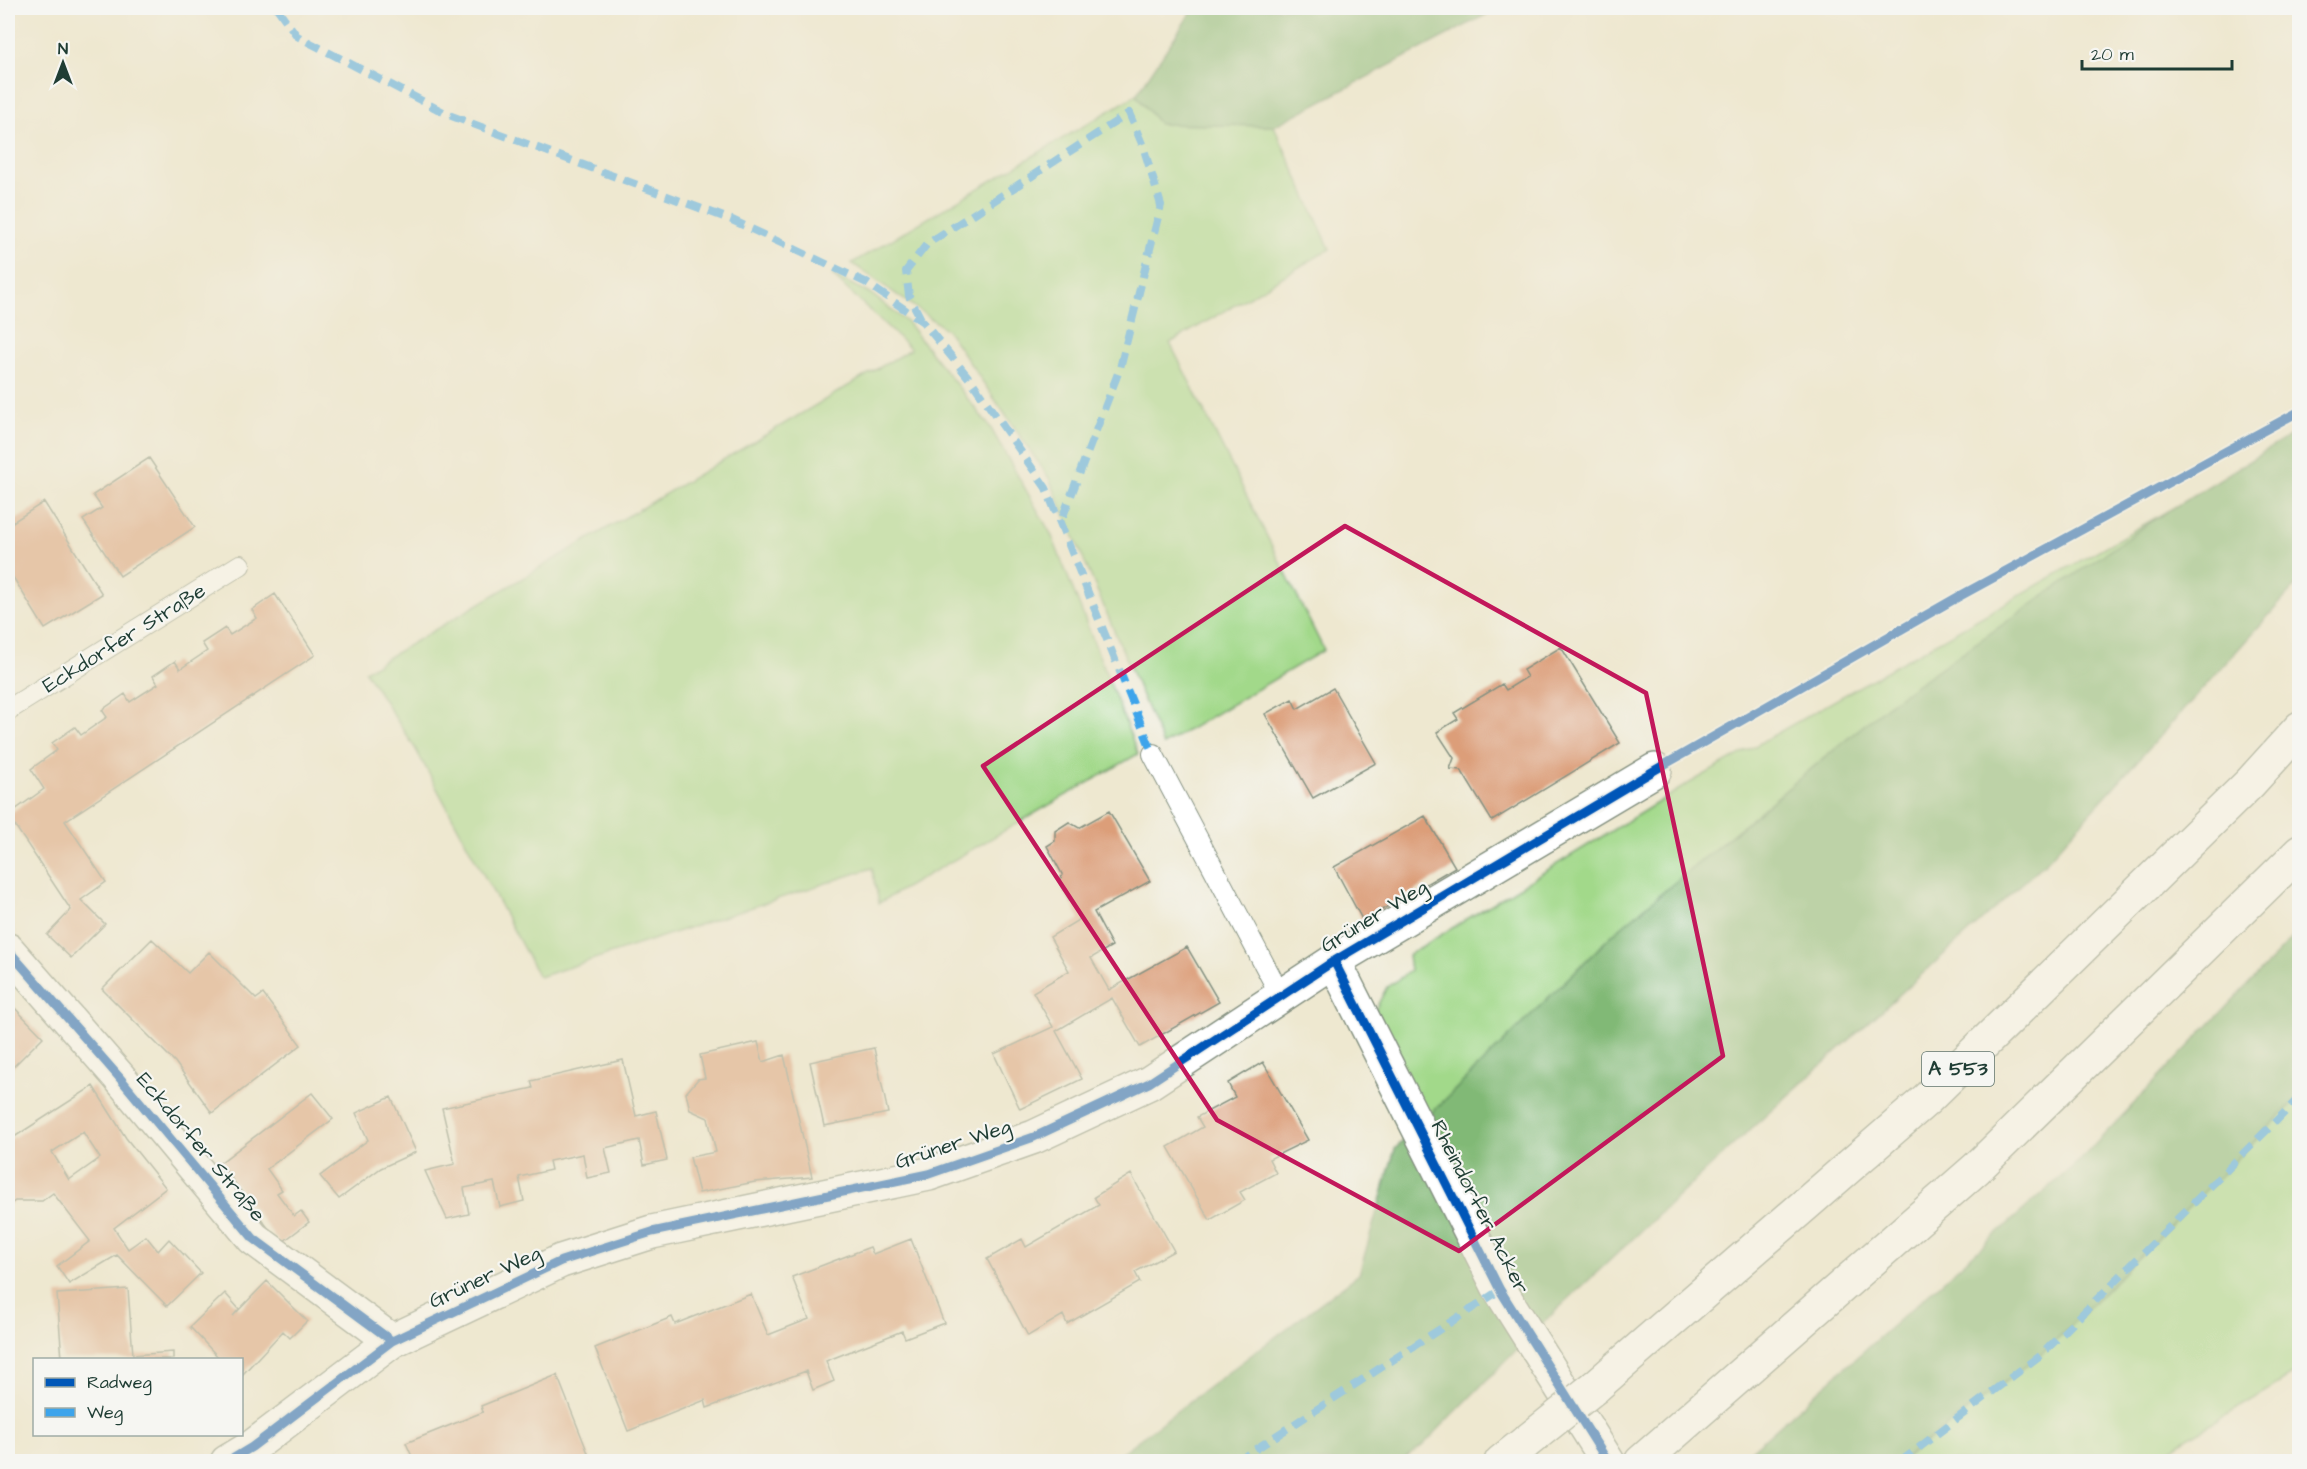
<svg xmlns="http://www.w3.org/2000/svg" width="2307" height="1469" viewBox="0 0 2307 1469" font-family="'Architects Daughter',sans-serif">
  <rect width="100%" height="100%" fill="#f6f6f2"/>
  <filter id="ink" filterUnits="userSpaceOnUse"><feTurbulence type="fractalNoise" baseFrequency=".0167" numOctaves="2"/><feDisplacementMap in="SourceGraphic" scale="12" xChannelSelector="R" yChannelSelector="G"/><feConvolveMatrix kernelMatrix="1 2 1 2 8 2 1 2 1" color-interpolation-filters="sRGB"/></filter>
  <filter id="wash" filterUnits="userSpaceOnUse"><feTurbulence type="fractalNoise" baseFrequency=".008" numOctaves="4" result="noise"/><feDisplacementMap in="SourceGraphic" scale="24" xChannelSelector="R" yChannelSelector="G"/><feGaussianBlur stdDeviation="1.35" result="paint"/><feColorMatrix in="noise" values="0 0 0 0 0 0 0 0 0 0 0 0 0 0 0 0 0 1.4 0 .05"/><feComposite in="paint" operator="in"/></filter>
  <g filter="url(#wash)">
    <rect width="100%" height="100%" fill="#eee8d0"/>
    <path fill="#a2d98a" stroke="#608b5f" stroke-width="1.5" d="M 1136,95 L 1159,124 L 1274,126 L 1330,249 L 1170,343 L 1324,650 L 1163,745 L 1049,478 L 947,330 L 852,263 Z
      M 832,275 L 871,294 L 907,322 L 990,427 L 1051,534 L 1138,754 L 879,903 L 872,868 L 539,977 L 415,748 L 365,671 L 911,349 Z
      M 2171,509 L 1894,700 L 1613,934 L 1424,1121 L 1375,1010 L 1387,987 L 1410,971 L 1408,955 L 1688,784 Z
      M 2299,1097 L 2299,1371 L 2150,1461 L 1900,1462 L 2043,1353 Z"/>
    <path fill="#81b976" stroke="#507b55" stroke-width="1.5" d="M 1194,8 L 1499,8 L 1274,126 L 1159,124 L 1136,95 Z
      M 2299,430 L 2299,582 L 2045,863 L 1731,1147 L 1545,1321 L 1422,1446 L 1400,1462 L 1109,1462 L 1359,1274 L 1395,1149 L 1613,934 L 1894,700 L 2155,519 Z
      M 2299,931 L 2299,1097 L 2043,1353 L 1900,1461 L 1739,1461 L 2079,1161 Z"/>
    <g id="blocks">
      <path fill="#dc9e79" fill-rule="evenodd" d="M 149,458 L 195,527 L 120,576 L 83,520 L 102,508 L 93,495 Z
        M 44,502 L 102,594 L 45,629 L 8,569 L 8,525 Z
        M 275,594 L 315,655 L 65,821 L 106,882 L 81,900 L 105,924 L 71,958 L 47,935 L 71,910 L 8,815 L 44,789 L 31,769 L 57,750 L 52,743 L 75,727 L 81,735 L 107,717 L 102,710 L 125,694 L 130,702 L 158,684 L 153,676 L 175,661 L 180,669 L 207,651 L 202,643 L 225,628 L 230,635 L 257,618 L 252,610 Z
        M 1561,647 L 1620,743 L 1492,821 L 1461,770 L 1450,769 L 1454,758 L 1437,732 L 1458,719 L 1454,713 L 1502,684 L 1506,690 L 1527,677 L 1523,670 Z
        M 1333,688 L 1376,763 L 1313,798 L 1265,714 L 1292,699 L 1297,709 Z
        M 1109,811 L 1150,881 L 1094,912 L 1112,946 L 1091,958 L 1109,990 L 1187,947 L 1219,1002 L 1140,1047 L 1112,998 L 1056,1031 L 1082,1079 L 1020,1109 L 994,1054 L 1053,1027 L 1033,992 L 1069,971 L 1050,937 L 1080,919 L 1060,884 L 1062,874 L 1047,846 L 1055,841 L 1055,831 L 1069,822 L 1079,828 Z
        M 1425,816 L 1455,867 L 1363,921 L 1334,867 Z
        M 152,939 L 188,973 L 209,952 L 256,999 L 263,994 L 301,1045 L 212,1113 L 175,1062 L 102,989 Z
        M 9,1002 L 43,1037 L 8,1072 L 8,1004 Z
        M 758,1042 L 763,1062 L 784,1055 L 812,1177 L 755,1182 L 699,1193 L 690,1157 L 716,1152 L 708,1118 L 690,1110 L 686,1093 L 698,1079 L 705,1078 L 700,1055 Z
        M 874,1048 L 888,1113 L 824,1126 L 810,1062 Z
        M 623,1060 L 636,1116 L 656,1111 L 667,1160 L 644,1165 L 639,1140 L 605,1148 L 611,1173 L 587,1178 L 583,1154 L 549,1161 L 551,1170 L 519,1177 L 524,1201 L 500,1207 L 494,1182 L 464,1188 L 469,1214 L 447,1219 L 425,1171 L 455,1164 L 442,1108 L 533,1088 L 531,1081 Z
        M 1263,1062 L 1308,1140 L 1269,1159 L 1276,1173 L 1240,1192 L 1245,1200 L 1210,1220 L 1168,1147 L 1203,1127 L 1197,1117 L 1235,1097 L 1228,1083 Z
        M 93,1086 L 126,1138 L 166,1188 L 114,1228 L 128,1249 L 146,1236 L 158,1251 L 169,1239 L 201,1273 L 167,1306 L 117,1255 L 69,1284 L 57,1266 L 90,1241 L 53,1193 L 42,1201 L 15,1201 L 8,1206 L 8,1141 ZM 83,1132 L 100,1158 L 69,1180 L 52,1152 Z
        M 312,1093 L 333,1119 L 267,1169 L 282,1190 L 277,1193 L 294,1216 L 301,1211 L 309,1222 L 280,1244 L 220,1163 Z
        M 391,1097 L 416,1152 L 381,1168 L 339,1199 L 320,1176 L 368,1140 L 356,1113 Z
        M 1131,1174 L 1174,1251 L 1135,1272 L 1140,1282 L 1067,1324 L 1063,1315 L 1028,1336 L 987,1259 L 1022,1239 L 1026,1247 L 1099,1205 L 1094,1197 Z
        M 911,1239 L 944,1323 L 905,1338 L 902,1331 L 826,1361 L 834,1381 L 813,1390 L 806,1371 L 707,1408 L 705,1400 L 628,1431 L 595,1348 L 672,1317 L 675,1324 L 751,1294 L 768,1335 L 809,1319 L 792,1277 L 870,1247 L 873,1254 Z
        M 267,1281 L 307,1321 L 290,1338 L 283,1331 L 242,1375 L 242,1359 L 220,1359 L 190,1327 L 225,1293 L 239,1309 L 233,1316 Z
        M 128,1289 L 133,1355 L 173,1352 L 173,1359 L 62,1359 L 57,1294 Z
        M 557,1375 L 590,1458 L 582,1461 L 414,1461 L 406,1443 L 483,1412 L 481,1406 Z"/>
    </g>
  </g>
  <g filter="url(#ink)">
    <use href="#blocks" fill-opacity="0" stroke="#869282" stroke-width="1.5"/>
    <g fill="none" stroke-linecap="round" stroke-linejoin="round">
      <g stroke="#869282" stroke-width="22">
        <path id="service" d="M 8,710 L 240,565
          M 1153,754 L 1281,996"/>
      </g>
      <g stroke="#869282" stroke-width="36">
        <path id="minor" d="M 8,950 L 119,1077 L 253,1238 L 392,1341
          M 1334,961 L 1500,1290 L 1608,1462
          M 227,1462 L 252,1447 L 392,1341 L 561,1261 L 652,1232 L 929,1174 L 1034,1137 L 1149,1083 L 1334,961 L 1655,770"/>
      </g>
      <g stroke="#869282" stroke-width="36">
        <path id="motorway" d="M 1595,1387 L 1927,1099 L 2250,783 L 2300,728
          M 1501,1462 L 1526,1442
          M 1641,1462 L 1977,1168 L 2300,852"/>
      </g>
      <use href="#service" stroke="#fff" stroke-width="20"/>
      <use href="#minor" stroke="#fff" stroke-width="33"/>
      <use href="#motorway" stroke="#fff" stroke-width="33"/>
      <g stroke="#869282" stroke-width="36" stroke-linecap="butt">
        <path id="motorway-bridge" d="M 1526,1442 L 1595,1387"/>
      </g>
      <use href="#motorway-bridge" stroke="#fff" stroke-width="33"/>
      <path stroke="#3da4eb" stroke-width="8" stroke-dasharray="15 8" stroke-linecap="butt" d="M 277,8 L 297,36 L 449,115 L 732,220 L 865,282 L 923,322 L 973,383 L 1046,488 L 1153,754
        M 921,319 L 909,296 L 906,271 L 927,244 L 1129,113 L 1143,146 L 1161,205 L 1120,368 L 1060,524
        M 1236,1462 L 1500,1290
        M 1900,1462 L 2043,1353 L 2300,1097"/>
      <g stroke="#f6f6f2" stroke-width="13">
        <path id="cycleway" d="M 8,950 L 119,1077 L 253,1238 L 392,1341
          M 1334,961 L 1500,1290 L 1608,1462
          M 227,1462 L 252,1447 L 392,1341 L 561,1261 L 652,1232 L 929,1174 L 1034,1137 L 1149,1083 L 1334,961 L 1655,770 L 1958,597 L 2300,411"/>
      </g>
      <use href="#cycleway" stroke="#0057b8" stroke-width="9"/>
    </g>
  </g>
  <path d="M0 0H2307V1469H0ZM 1345,526 L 1646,693 L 1723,1056 L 1459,1251 L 1217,1120 L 983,766 Z" fill="#eee8d0" fill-opacity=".55" fill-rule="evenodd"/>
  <path fill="none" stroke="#c2185b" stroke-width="4.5" stroke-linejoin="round" d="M 1345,526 L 1646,693 L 1723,1056 L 1459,1251 L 1217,1120 L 983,766 Z"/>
  <g text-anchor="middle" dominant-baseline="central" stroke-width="4.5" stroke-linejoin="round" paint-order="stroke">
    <rect fill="#f6f6f2" stroke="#60746d" stroke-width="1.5" x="1922" y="1052" width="72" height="34" rx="4.5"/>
    <g font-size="20" font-weight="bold" fill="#1f3d34">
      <text x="1958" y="1069">A 553</text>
    </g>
    <g font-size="21" fill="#1f3d34" stroke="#f6f6f2">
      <text transform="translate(124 638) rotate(-32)">Eckdorfer Straße</text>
      <text transform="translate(1374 916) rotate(-31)">Grüner Weg</text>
      <text transform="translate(953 1144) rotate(-18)">Grüner Weg</text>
      <text transform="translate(201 1147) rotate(50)">Eckdorfer Straße</text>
      <text transform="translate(1480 1207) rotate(63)">Rheindorfer Acker</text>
      <text transform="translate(485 1277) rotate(-25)">Grüner Weg</text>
    </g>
  </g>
  <rect width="2307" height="1469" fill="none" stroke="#f6f6f2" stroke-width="30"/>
  <rect x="33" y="1358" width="210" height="78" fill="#f6f6f2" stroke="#a0aca6" stroke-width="1.5"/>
  <rect x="45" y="1378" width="30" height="9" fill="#0057b8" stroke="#a0aca6" stroke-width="1.5"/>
  <text x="87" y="1388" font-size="18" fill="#1f3d34">Radweg</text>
  <rect x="45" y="1408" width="30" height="9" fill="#3da4eb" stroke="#a0aca6" stroke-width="1.5"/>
  <text x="87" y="1418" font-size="18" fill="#1f3d34">Weg</text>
  <g transform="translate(63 63)" stroke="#f6f6f2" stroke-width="4.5" paint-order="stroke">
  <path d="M0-4.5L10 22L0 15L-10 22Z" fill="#1f3d34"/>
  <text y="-9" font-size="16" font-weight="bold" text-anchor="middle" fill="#1f3d34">N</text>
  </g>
  <path d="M2082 60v9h150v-9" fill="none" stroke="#1f3d34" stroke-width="3"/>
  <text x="2091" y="60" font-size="18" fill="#1f3d34" stroke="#f6f6f2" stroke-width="4.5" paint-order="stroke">20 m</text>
</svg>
